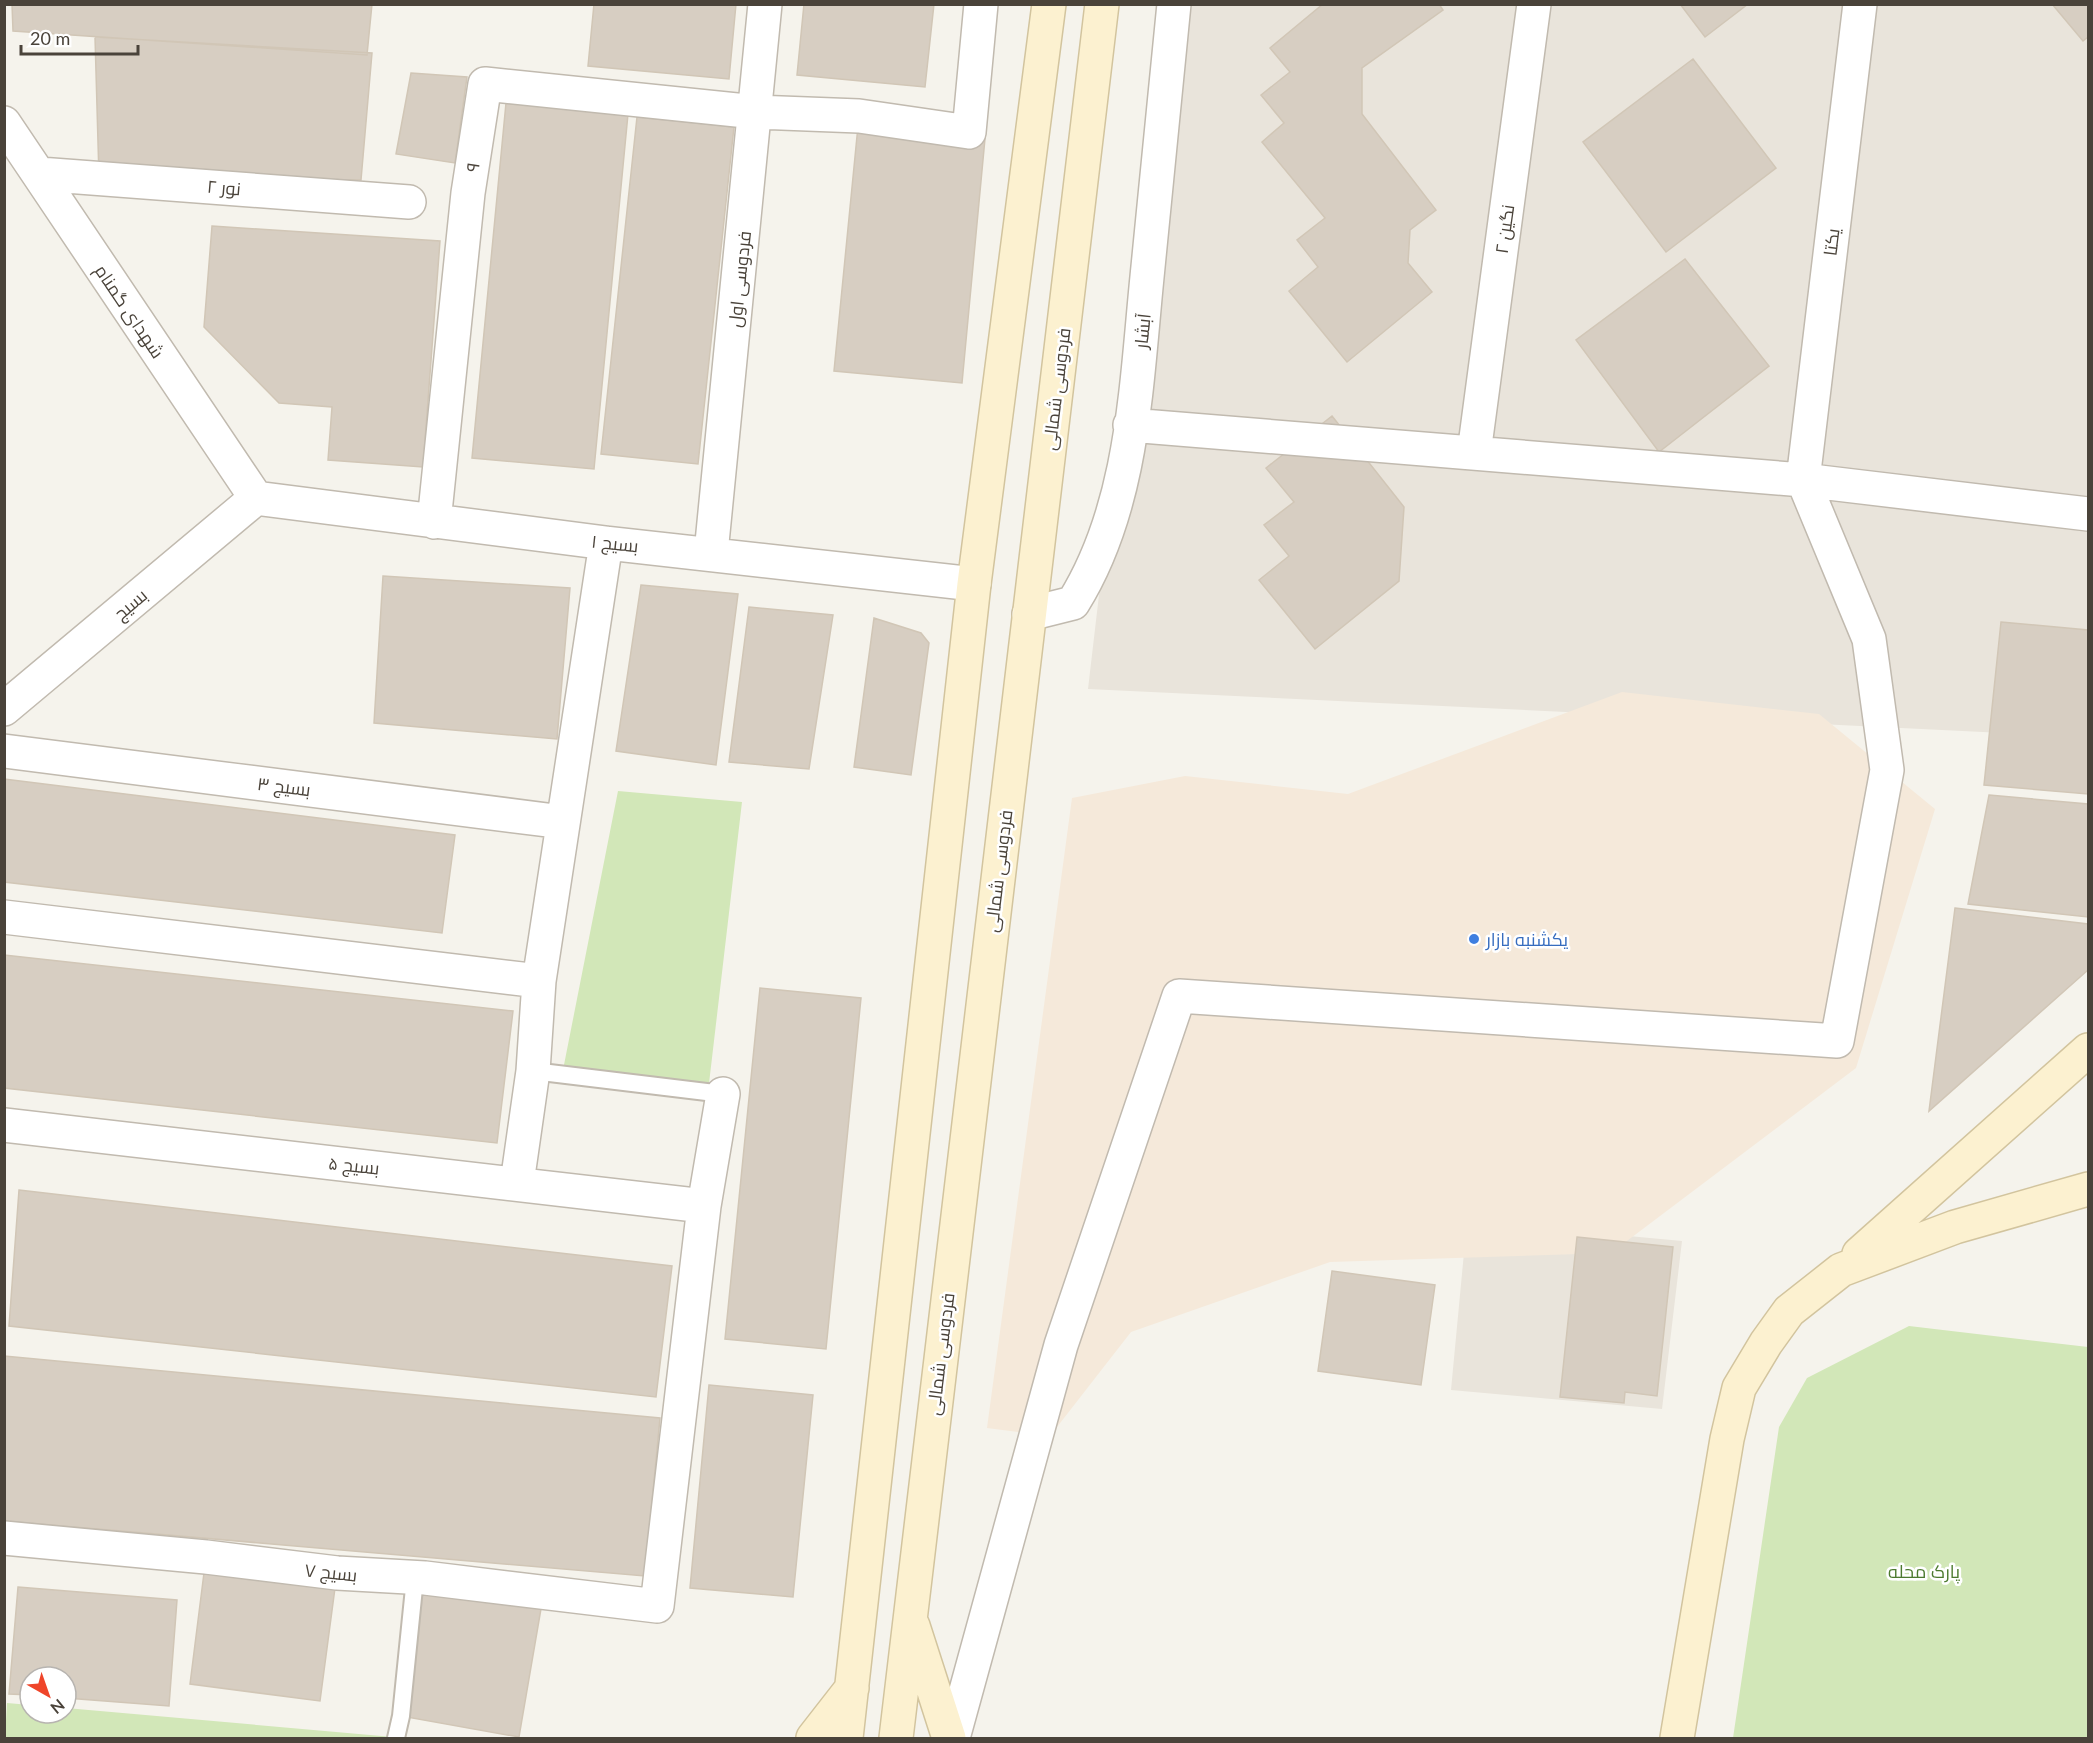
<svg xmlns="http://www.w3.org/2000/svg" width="2093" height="1743" viewBox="0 0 2093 1743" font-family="Lato,Cairo,sans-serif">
  <rect width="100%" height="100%" fill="#f5f3ec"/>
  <path fill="#e9e4db" d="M 1168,5 L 2088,5 L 2088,737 L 1088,689 Z
    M 1467,1221 L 1682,1241 L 1662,1409 L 1451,1390 Z"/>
  <path fill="#f5e9da" d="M 1622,692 L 1819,714 L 1935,809 L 1856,1068 L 1611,1253 L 1330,1262 L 1131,1332 L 1050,1436 L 987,1428 L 1072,798 L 1185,776 L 1348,794 Z"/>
  <path fill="#d2e7b8" d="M 618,791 L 742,802 L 708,1092 L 562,1075 Z
    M 1909,1326 L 2088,1347 L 2088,1738 L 1733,1738 L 1779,1427 L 1807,1378 Z
    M 7,1703 L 30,1705 L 30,1713 L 66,1713 L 66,1708 L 404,1738 L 5,1738 Z"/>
  <path fill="#d7cec2" stroke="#d1c6b6" stroke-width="1.5" d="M 12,4 L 372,4 L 367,55 L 13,31 Z
    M 594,4 L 736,4 L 729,79 L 588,66 Z
    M 804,4 L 934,4 L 925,87 L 797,75 Z
    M 1323,4 L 1439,4 L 1443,10 L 1362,68 L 1362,114 L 1436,210 L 1410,230 L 1408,263 L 1432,292 L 1347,362 L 1289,291 L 1318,267 L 1297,240 L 1325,218 L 1262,142 L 1284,123 L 1261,95 L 1290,72 L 1270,48 Z
    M 1680,4 L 1748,4 L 1705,37 Z
    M 2052,4 L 2088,4 L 2088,37 L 2083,41 Z
    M 95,37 L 372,53 L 361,180 L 99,177 Z
    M 1693,59 L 1776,168 L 1666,252 L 1583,142 Z
    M 411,73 L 467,77 L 455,163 L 396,154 Z
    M 506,103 L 628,114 L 594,469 L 472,458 Z
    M 859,116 L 986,128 L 962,383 L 834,371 Z
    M 637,117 L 734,127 L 698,464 L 601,454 Z
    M 212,226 L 440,241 L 423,467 L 328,460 L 332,407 L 279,403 L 204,327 Z
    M 1685,259 L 1769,366 L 1659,452 L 1576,340 Z
    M 1332,416 L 1404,507 L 1399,581 L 1315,649 L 1259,580 L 1289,556 L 1264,525 L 1294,502 L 1266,468 Z
    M 383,576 L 570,588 L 557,739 L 374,723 Z
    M 641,585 L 738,594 L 716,765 L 616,751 Z
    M 749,607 L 833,615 L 809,769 L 729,762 Z
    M 874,618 L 921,633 L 929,643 L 911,775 L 854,767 Z
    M 2001,622 L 2088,630 L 2088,794 L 1984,785 Z
    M 4,779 L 455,835 L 442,933 L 4,882 Z
    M 1989,795 L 2088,804 L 2088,917 L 1968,904 Z
    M 1955,908 L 2088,924 L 2088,970 L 1929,1111 Z
    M 4,955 L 513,1011 L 497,1143 L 4,1088 Z
    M 760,988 L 861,998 L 826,1349 L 725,1339 Z
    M 19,1190 L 672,1266 L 656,1397 L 9,1326 Z
    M 1577,1237 L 1673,1247 L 1657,1396 L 1625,1392 L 1624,1403 L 1560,1397 Z
    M 1332,1271 L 1435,1285 L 1421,1385 L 1318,1371 Z
    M 4,1356 L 660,1418 L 645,1576 L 4,1521 Z
    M 709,1385 L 813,1395 L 793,1597 L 690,1588 Z
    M 206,1557 L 337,1573 L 320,1701 L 190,1684 Z
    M 425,1578 L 543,1597 L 519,1737 L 401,1716 Z
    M 18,1587 L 177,1600 L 169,1706 L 66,1698 L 66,1677 L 30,1677 L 30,1695 L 9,1694 Z"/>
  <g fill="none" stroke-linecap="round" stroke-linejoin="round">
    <g stroke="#c1baaf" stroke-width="20">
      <path id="service" d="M 533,1071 L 723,1094
        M 396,1738 L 401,1716 L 415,1578"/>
    </g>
    <g stroke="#c1baaf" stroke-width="36">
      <path id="minor" d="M 4,123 L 256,498
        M 39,174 L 409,202
        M 1130,425 L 1803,480 L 2088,514
        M 1474,453 L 1534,4
        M 256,498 L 606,543 L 974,584
        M 434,522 L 468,193 L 485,84 L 756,112 L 859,116 L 969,132 L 981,4
        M 711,553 L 765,4
        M 1029,614 L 1073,603 C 1133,507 1136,387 1147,277 C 1156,186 1165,95 1174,4
        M 4,709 L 256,498
        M 4,751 L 563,822
        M 4,917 L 539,981
        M 4,1125 L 704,1206
        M 517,1183 L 533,1071 L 539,981 L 606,543
        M 4,1538 L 206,1557 L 337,1573 L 425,1578 L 657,1606 L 704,1206 L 723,1094
        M 953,1738 L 1061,1345 L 1179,996 L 1837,1041 L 1887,770 L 1869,639 L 1803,480 L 1860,4"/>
    </g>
    <g stroke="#d2c49e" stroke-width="36">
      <path id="secondary" d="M 1859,1254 L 2088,1050
        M 913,1626 L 949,1738
        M 813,1738 L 852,1688
        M 846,1738 L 974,584 L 1049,4
        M 896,1738 L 1102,4
        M 1677,1738 L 1727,1439 L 1739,1388 L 1766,1343 L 1789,1311 L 1841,1270 L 1955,1227 L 2088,1189"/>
    </g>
    <use href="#service" stroke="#fff" stroke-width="16"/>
    <use href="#minor" stroke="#fff" stroke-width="33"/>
    <use href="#secondary" stroke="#fcf1d0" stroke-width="33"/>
  </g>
  <circle fill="#3f7fe0" stroke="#fff" stroke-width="2" cx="1474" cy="939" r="6"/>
  <g text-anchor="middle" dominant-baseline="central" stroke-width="5" stroke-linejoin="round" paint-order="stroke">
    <g font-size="18" fill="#4a433a" stroke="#fff">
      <text transform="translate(472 167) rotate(-81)">۹</text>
      <text transform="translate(224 187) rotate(5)">نور ۲</text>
      <text transform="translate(1504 229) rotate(-82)">نگین ۲</text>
      <text transform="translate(1831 242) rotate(-83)">یکتا</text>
      <text transform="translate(739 279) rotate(-84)">فردوسی اول</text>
      <text transform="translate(130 311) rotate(56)">شهدای گمنام</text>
      <text transform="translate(1142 331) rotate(-84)">آبشار</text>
      <text transform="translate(1056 389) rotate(-83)">فردوسی شمالی</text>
      <text transform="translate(615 543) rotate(6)">بسیج ۱</text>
      <text transform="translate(130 604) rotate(-40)">بسیج</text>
      <text transform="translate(284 786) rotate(7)">بسیج ۳</text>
      <text transform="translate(998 871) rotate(-83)">فردوسی شمالی</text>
      <text transform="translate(354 1165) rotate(6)">بسیج ۵</text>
      <text transform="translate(940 1354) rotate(-83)">فردوسی شمالی</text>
      <text transform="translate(331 1572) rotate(6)">بسیج ۷</text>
    </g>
    <g font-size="18" fill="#366cbe" stroke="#fff" text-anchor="start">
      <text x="1486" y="939">یکشنبه بازار</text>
    </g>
    <g font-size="18" fill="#4c7a2f" stroke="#fff">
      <text x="1924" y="1571">پارک محله</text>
    </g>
  </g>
  <rect width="2093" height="1743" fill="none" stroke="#4a433a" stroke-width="12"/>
  <g transform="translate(48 1695) rotate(140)"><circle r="28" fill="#ffffff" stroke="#b7b4b0" stroke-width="1.5"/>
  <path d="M0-4.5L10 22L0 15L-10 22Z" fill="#ef452a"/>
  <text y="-9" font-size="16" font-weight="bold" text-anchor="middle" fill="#4a433a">N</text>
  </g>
  <path d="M21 45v9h117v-9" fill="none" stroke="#4a433a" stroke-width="3"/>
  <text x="30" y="45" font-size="18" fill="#4a433a" stroke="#ffffff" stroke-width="4.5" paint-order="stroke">20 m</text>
</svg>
